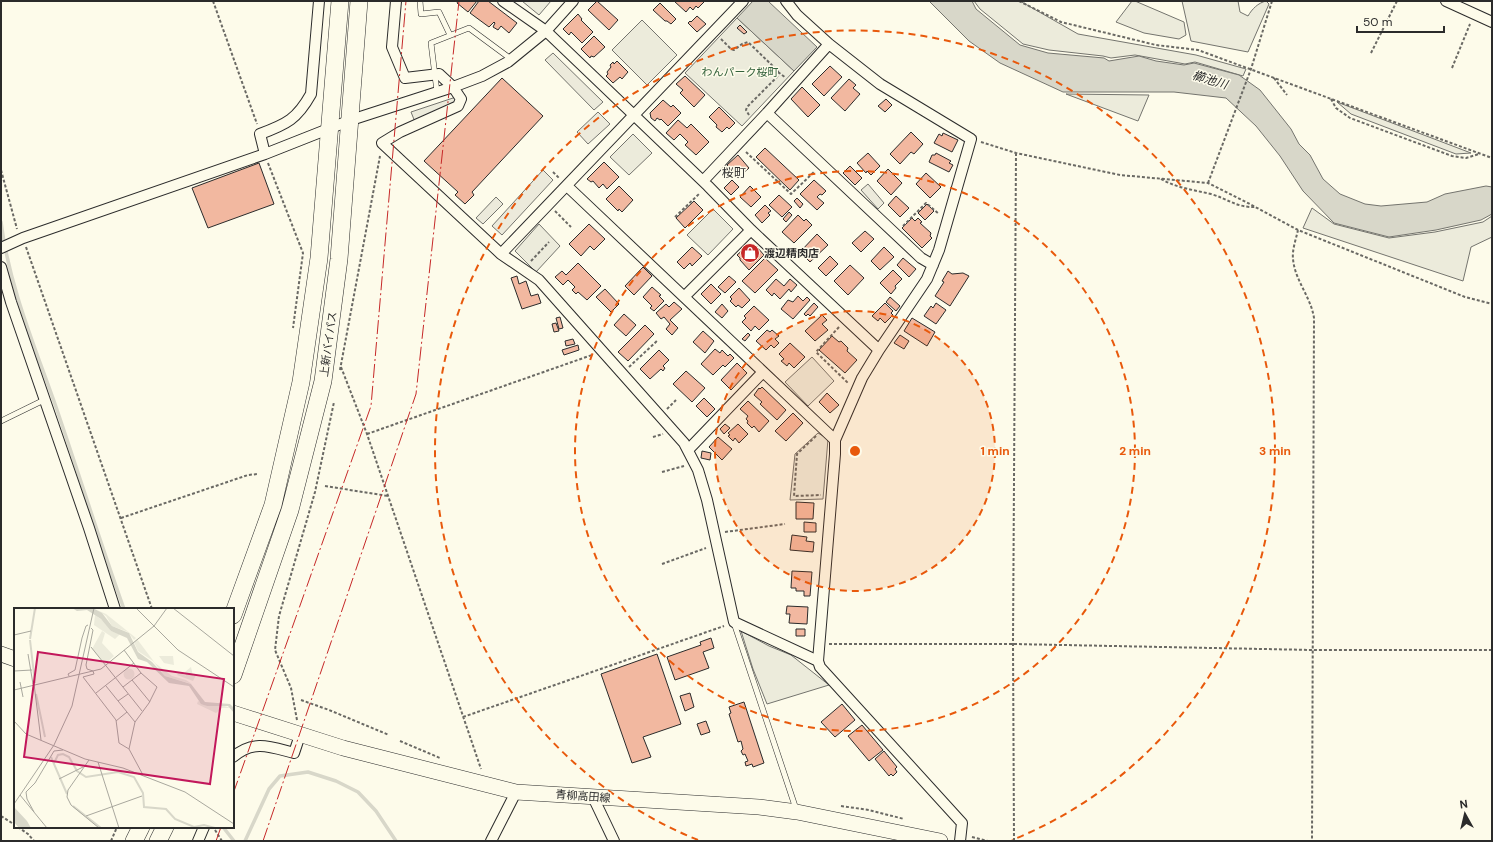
<svg xmlns="http://www.w3.org/2000/svg" width="1493" height="842" viewBox="0 0 1493 842" font-family="'DM Sans','Noto Sans JP',sans-serif">
  <rect width="100%" height="100%" fill="#fdfbea"/>
  <path fill="#ecebdb" stroke="#74746e" d="M 522,1 L 551,1 L 539,15 Z
    M 974,1 L 1020,1 L 1078,34 L 1196,55 L 1246,69 L 1243,76 L 1195,62 L 1185,64 L 1135,55 L 1111,58 L 1103,56 L 1049,50 L 1023,44 L 980,9 Z
    M 1132,1 L 1135,1 L 1184,22 L 1186,35 L 1179,39 L 1144,33 L 1116,22 Z
    M 1182,1 L 1238,1 L 1240,12 L 1248,16 C 1252,9 1258,3 1266,1 L 1269,4 L 1248,52 L 1191,41 Z
    M 737,18 L 794,71 L 742,126 L 685,73 Z
    M 642,20 L 677,55 L 647,85 L 612,50 Z
    M 1066,94 L 1149,95 L 1138,121 Z
    M 459,96 L 460,99 L 415,122 L 411,112 Z
    M 1337,102 L 1471,153 L 1456,154 L 1351,114 Z
    M 633,134 L 652,153 L 629,175 L 610,157 Z
    M 1312,208 L 1334,224 L 1389,238 L 1435,232 L 1483,222 L 1492,216 L 1492,237 L 1471,247 L 1463,281 L 1303,228 Z
    M 713,209 L 733,229 L 708,255 L 687,235 Z
    M 539,224 L 560,246 L 536,272 L 515,251 Z
    M 812,357 L 834,381 L 808,406 L 785,382 Z
    M 818,433 L 828,439 L 823,499 L 790,500 L 795,454 Z
    M 741,631 L 769,646 L 791,655 L 829,685 L 767,704 L 753,669 Z"/>
  <path fill="#eceadb" stroke="#74746e" d="M 553,53 L 603,102 L 594,110 L 545,60 Z
    M 598,112 L 610,124 L 588,144 L 577,132 Z
    M 543,170 L 553,180 L 502,235 L 492,226 Z
    M 868,184 L 884,203 L 878,209 L 861,190 Z
    M 496,197 L 503,204 L 483,224 L 476,218 Z"/>
  <path fill="#d8d7c9" stroke="#74746e" d="M 753,1 L 768,1 L 817,47 L 794,71 L 737,18 Z
    M 929,1 L 972,1 L 976,9 L 1020,45 L 1048,53 L 1104,58 L 1109,61 L 1139,56 L 1156,61 L 1184,65 L 1194,63 L 1239,75 L 1260,90 L 1291,129 L 1299,144 L 1310,155 L 1323,179 L 1340,194 L 1365,204 L 1381,206 L 1427,202 L 1445,194 L 1486,186 L 1492,187 L 1492,214 L 1481,220 L 1436,230 L 1389,237 L 1334,223 L 1303,191 L 1280,156 L 1256,126 L 1226,98 L 1174,92 L 1063,92 L 1000,63 L 969,41 Z"/>
  <g fill="none" stroke-linecap="round" stroke-linejoin="round">
    <path stroke="#d8d7c9" stroke-width="3.5" d="M 1,222 C 9,286 35,347 56,407 C 79,474 100,542 124,609
      M 223,827 L 234,841
      M 245,841 L 269,789 L 280,776 L 308,772 L 336,781 L 358,792 L 376,811 L 396,841"/>
  </g>
  <path fill="#f2b8a0" stroke="#2b2b2b" d="M 458,1 L 477,1 L 468,12 L 457,3 Z
    M 479,1 L 488,1 L 517,23 L 509,33 L 501,26 L 498,30 L 493,27 L 495,23 L 494,22 L 489,27 L 470,13 Z
    M 597,1 L 618,20 L 609,30 L 588,10 Z
    M 674,1 L 705,1 L 698,8 L 696,6 L 693,10 L 690,7 L 686,12 Z
    M 660,3 L 676,19 L 671,24 L 667,21 L 665,21 L 653,10 Z
    M 578,14 L 582,19 L 581,20 L 593,32 L 582,43 L 571,32 L 569,35 L 563,29 Z
    M 697,16 L 706,24 L 697,32 L 688,23 L 690,21 L 691,22 Z
    M 740,25 L 747,32 L 744,34 L 737,28 Z
    M 594,36 L 605,47 L 594,57 L 591,56 L 590,58 L 581,49 Z
    M 617,61 L 628,72 L 622,79 L 620,77 L 613,83 L 606,76 L 608,74 L 607,72 L 611,67 L 610,65 L 613,62 L 614,64 Z
    M 830,66 L 842,77 L 824,96 L 812,84 Z
    M 685,76 L 705,95 L 694,107 L 680,93 L 683,90 L 676,84 Z
    M 502,78 L 543,116 L 472,192 L 474,195 L 465,204 L 455,195 L 458,192 L 424,161 Z
    M 849,79 L 856,85 L 853,88 L 860,94 L 845,111 L 831,98 Z
    M 802,87 L 820,105 L 808,117 L 791,99 Z
    M 886,99 L 892,105 L 885,112 L 878,106 Z
    M 663,100 L 671,107 L 673,105 L 681,113 L 668,126 L 661,119 L 660,120 L 657,118 L 655,121 L 651,118 L 650,113 Z
    M 719,107 L 735,123 L 729,129 L 727,127 L 722,132 L 716,127 L 717,125 L 709,117 Z
    M 678,120 L 687,128 L 691,124 L 709,142 L 696,155 L 685,145 L 688,142 L 680,134 L 674,140 L 666,133 Z
    M 911,132 L 923,144 L 914,154 L 911,152 L 900,164 L 890,154 Z
    M 943,133 L 958,140 L 952,152 L 934,143 L 939,134 L 942,136 Z
    M 765,148 L 799,180 L 790,190 L 756,157 Z
    M 868,153 L 880,166 L 871,175 L 867,171 L 866,173 L 857,163 Z
    M 936,153 L 951,161 L 949,163 L 953,165 L 949,172 L 929,162 L 932,155 L 935,155 Z
    M 738,155 L 749,168 L 738,178 L 727,165 Z
    M 604,162 L 619,177 L 607,189 L 603,184 L 599,188 L 593,181 L 591,182 L 587,179 Z
    M 259,163 L 274,204 L 208,228 L 192,188 Z
    M 850,166 L 862,178 L 855,185 L 843,173 Z
    M 888,169 L 902,183 L 891,195 L 877,181 Z
    M 926,173 L 941,187 L 930,198 L 916,184 Z
    M 732,180 L 739,187 L 731,195 L 724,188 Z
    M 814,180 L 826,191 L 822,195 L 820,194 L 817,197 L 824,203 L 817,210 L 800,194 Z
    M 619,186 L 633,200 L 622,212 L 619,209 L 618,211 L 606,199 Z
    M 750,186 L 761,197 L 751,207 L 740,197 Z
    M 779,195 L 792,207 L 782,217 L 769,205 Z
    M 896,196 L 909,208 L 900,217 L 888,205 Z
    M 797,198 L 803,204 L 800,208 L 794,201 Z
    M 694,201 L 703,210 L 685,228 L 676,218 Z
    M 927,204 L 934,211 L 925,220 L 918,213 Z
    M 765,205 L 771,211 L 768,213 L 770,215 L 762,223 L 755,215 Z
    M 789,212 L 792,215 L 786,222 L 783,219 Z
    M 798,215 L 804,221 L 806,219 L 812,225 L 794,243 L 782,232 Z
    M 912,218 L 915,221 L 918,218 L 922,222 L 920,223 L 931,233 L 930,236 L 932,238 L 922,248 L 902,228 Z
    M 589,224 L 605,239 L 594,250 L 590,246 L 581,256 L 569,244 Z
    M 865,231 L 874,239 L 861,252 L 852,243 Z
    M 817,234 L 828,245 L 810,262 L 800,252 Z
    M 692,247 L 702,256 L 692,266 L 690,263 L 684,269 L 677,262 Z
    M 757,247 L 764,255 L 749,270 L 740,260 L 740,258 L 737,255 L 745,248 L 751,253 Z
    M 884,247 L 894,257 L 880,270 L 871,261 Z
    M 830,256 L 838,264 L 826,276 L 818,268 Z
    M 765,258 L 778,270 L 755,293 L 742,281 Z
    M 903,258 L 916,269 L 909,277 L 897,265 Z
    M 578,263 L 601,286 L 587,300 L 578,292 L 576,294 L 572,290 L 575,287 L 568,280 L 563,285 L 555,277 L 562,271 L 566,275 Z
    M 850,265 L 864,278 L 848,295 L 834,281 Z
    M 643,267 L 652,276 L 634,295 L 625,286 Z
    M 893,270 L 902,279 L 895,286 L 896,288 L 891,294 L 880,283 Z
    M 948,271 L 952,274 L 963,273 L 969,276 L 950,306 L 935,296 L 944,282 L 942,281 Z
    M 517,276 L 519,284 L 526,281 L 531,296 L 538,294 L 541,303 L 522,309 L 511,278 Z
    M 729,276 L 736,282 L 725,293 L 718,287 Z
    M 776,279 L 784,286 L 790,279 L 797,285 L 791,292 L 789,289 L 780,299 L 774,293 L 772,296 L 766,290 Z
    M 711,284 L 721,294 L 711,304 L 701,294 Z
    M 652,287 L 661,295 L 659,296 L 664,301 L 654,311 L 650,308 L 652,306 L 643,297 Z
    M 739,288 L 750,300 L 742,308 L 738,305 L 736,307 L 730,301 L 732,299 L 730,297 Z
    M 605,289 L 619,304 L 611,312 L 596,297 Z
    M 798,296 L 803,301 L 807,297 L 810,300 L 793,319 L 781,309 L 788,300 L 793,302 Z
    M 890,297 L 900,306 L 896,311 L 886,302 Z
    M 674,302 L 682,309 L 670,320 L 678,328 L 672,335 L 666,329 L 670,324 L 664,317 L 661,319 L 656,313 L 666,304 L 669,307 Z
    M 814,303 L 818,307 L 810,316 L 808,314 L 806,316 L 804,314 Z
    M 885,303 L 893,311 L 891,313 L 893,315 L 885,323 L 880,318 L 878,321 L 872,316 Z
    M 936,303 L 946,310 L 936,324 L 924,316 L 931,306 L 933,308 Z
    M 722,304 L 728,311 L 722,318 L 715,312 Z
    M 754,306 L 769,320 L 759,330 L 755,326 L 751,331 L 742,322 L 746,318 L 744,316 Z
    M 624,314 L 636,325 L 626,336 L 614,325 Z
    M 822,315 L 827,320 L 822,324 L 828,330 L 815,341 L 805,331 Z
    M 560,317 L 563,328 L 559,329 L 556,318 Z
    M 912,318 L 935,332 L 927,346 L 904,331 Z
    M 556,323 L 559,331 L 554,332 L 552,324 Z
    M 645,325 L 654,334 L 628,361 L 618,352 Z
    M 767,330 L 770,332 L 772,330 L 779,336 L 775,339 L 779,343 L 774,348 L 771,345 L 766,350 L 756,341 Z
    M 703,331 L 714,341 L 705,353 L 693,342 Z
    M 748,333 L 750,335 L 745,341 L 742,339 Z
    M 900,335 L 909,341 L 904,349 L 894,343 Z
    M 832,336 L 839,342 L 841,341 L 848,348 L 847,351 L 857,360 L 845,373 L 819,350 Z
    M 573,339 L 575,344 L 566,346 L 565,341 Z
    M 790,343 L 805,357 L 794,368 L 789,363 L 787,366 L 781,361 L 784,359 L 779,354 Z
    M 578,345 L 579,350 L 564,355 L 562,350 Z
    M 715,349 L 720,353 L 722,350 L 728,356 L 730,354 L 734,358 L 725,367 L 723,365 L 713,375 L 701,364 Z
    M 659,350 L 669,360 L 663,366 L 665,368 L 663,371 L 661,369 L 650,379 L 640,369 Z
    M 737,363 L 747,373 L 731,390 L 721,380 Z
    M 686,371 L 705,388 L 692,402 L 673,384 Z
    M 762,387 L 786,410 L 777,420 L 760,404 L 762,402 L 754,395 L 759,388 L 760,389 Z
    M 827,393 L 839,405 L 830,413 L 819,402 Z
    M 704,398 L 715,409 L 707,417 L 696,406 Z
    M 748,401 L 769,421 L 759,432 L 754,426 L 752,428 L 747,423 L 748,421 L 746,419 L 748,416 L 740,409 Z
    M 793,413 L 803,423 L 786,441 L 775,431 Z
    M 725,424 L 730,428 L 724,434 L 720,429 Z
    M 738,424 L 748,434 L 739,443 L 735,438 L 733,441 L 728,436 L 730,435 L 728,433 Z
    M 718,437 L 732,449 L 722,460 L 709,447 Z
    M 702,451 L 711,453 L 710,460 L 701,458 Z
    M 796,502 L 814,503 L 813,519 L 796,519 Z
    M 804,522 L 816,523 L 816,532 L 804,532 Z
    M 792,535 L 807,537 L 806,541 L 814,542 L 813,552 L 790,550 Z
    M 792,571 L 812,572 L 810,596 L 804,596 L 804,591 L 796,591 L 796,588 L 791,588 Z
    M 787,606 L 808,607 L 807,624 L 789,623 L 790,614 L 786,614 Z
    M 796,629 L 805,629 L 805,636 L 796,636 Z
    M 711,638 L 714,648 L 703,652 L 709,668 L 675,680 L 667,657 L 701,645 L 700,642 Z
    M 657,654 L 681,724 L 643,737 L 651,757 L 632,763 L 601,674 Z
    M 690,693 L 694,707 L 685,711 L 680,696 Z
    M 744,702 L 764,763 L 753,767 L 752,764 L 746,766 L 745,762 L 748,761 L 745,754 L 743,755 L 741,751 L 743,749 L 741,741 L 738,742 L 729,714 L 731,713 L 729,707 Z
    M 842,704 L 855,720 L 835,737 L 821,722 Z
    M 706,721 L 710,732 L 701,735 L 697,724 Z
    M 862,725 L 883,750 L 869,761 L 848,736 Z
    M 884,751 L 897,767 L 895,769 L 897,772 L 893,776 L 891,774 L 889,776 L 875,759 Z"/>
  <g fill="none" stroke-linecap="round" stroke-linejoin="round">
    <g stroke="#2b2b2b" stroke-width="6">
      <path id="service" d="M 420,1 L 421,14 L 439,12 L 450,35
        M 437,92 L 431,43 L 469,28 L 511,59
        M 1,421 L 44,400
        M 734,623 L 796,809"/>
    </g>
    <g stroke="#2b2b2b" stroke-width="12">
      <path id="minor" d="M 396,1 L 392,47 L 405,78 L 439,74 L 453,87 L 461,99 L 458,106 L 400,132 L 382,143 L 501,254 L 539,280 L 684,443 L 698,470 L 707,500 L 734,622 L 818,661
        M 503,1 L 546,31 L 708,186 L 751,230 L 879,350
        M 786,1 L 797,15 L 829,44 L 880,84 L 971,139 L 939,250 L 927,279 L 879,350 L 862,378 L 835,440 L 835,454 L 818,661 L 820,667 L 962,823 L 960,841
        M 1446,1 L 1492,22
        M 767,113 L 921,258 L 933,265
        M 265,154 L 260,134 C 287,124 297,119 311,94 L 319,1
        M 703,181 L 767,113 L 829,44
        M 567,186 L 835,440
        M 1,248 L 23,238 L 265,154 L 351,120 L 453,87 L 482,76 L 508,62 L 546,31 L 573,1
        M 501,254 L 743,1
        M 1,267 L 11,302 L 89,528 L 115,609
        M 684,297 L 751,230
        M 688,450 L 763,372
        M 233,757 C 254,739 271,747 294,753 L 300,735
        M 593,797 L 614,841
        M 198,841 L 204,827
        M 491,841 L 516,792"/>
    </g>
    <g stroke="#2b2b2b" stroke-width="16">
      <path id="secondary" d="M 1,654 L 15,659
        M 233,713 L 343,748 L 516,792 L 759,807 L 797,812 L 940,841"/>
    </g>
    <g stroke="#2b2b2b" stroke-width="18">
      <path id="trunk" d="M 233,615 L 273,505 L 301,382 L 319,258 L 340,1
        M 233,675 L 290,510 L 323,381 L 339,259 L 359,1
        M 134,841 L 141,827
        M 158,841 L 165,827"/>
    </g>
    <path stroke="#6a6964" stroke-width="2" stroke-dasharray="3 2" stroke-linecap="butt" d="M 213,1 L 257,124
      M 1019,1 L 1061,22 L 1156,45 L 1198,50 L 1492,158
      M 721,39 L 731,49 L 734,50 L 742,44 L 748,42 L 778,71 L 778,74 L 777,77 L 747,107 L 746,110 L 749,115
      M 1371,53 L 1397,1
      M 1452,68 L 1470,24
      M 778,72 L 786,78
      M 1274,78 L 1287,95
      M 1331,99 L 1336,108 L 1350,118 L 1452,156 L 1466,158 L 1479,154
      M 981,142 L 1016,153 L 1120,175 L 1208,183 L 1246,202 L 1298,230 L 1465,297 L 1492,304
      M 746,152 L 791,194 L 815,171
      M 268,163 L 303,253 L 293,328
      M 1,170 L 17,229
      M 553,172 L 559,178
      M 1161,179 C 1177,188 1194,190 1211,194 C 1228,199 1237,208 1256,207
      M 1208,183 L 1251,69 L 1272,1
      M 555,211 L 571,227
      M 675,217 L 700,193
      M 903,226 L 926,203 L 939,214
      M 1298,230 C 1296,239 1292,250 1293,259 C 1295,281 1311,297 1314,318 L 1312,841
      M 26,247 L 152,609
      M 531,261 L 549,242
      M 839,327 L 816,352 L 848,383
      M 341,367 L 367,434 L 481,769
      M 629,367 L 658,340
      M 340,370 L 380,156
      M 667,409 L 676,400
      M 367,434 L 592,355
      M 816,436 L 797,454 L 794,496 L 821,495
      M 653,437 L 663,434
      M 662,472 L 684,466
      M 325,486 L 388,496
      M 121,518 L 248,475 L 258,474
      M 725,532 L 785,524
      M 662,564 L 706,548
      M 829,644 L 1013,644 L 1313,650 L 1492,650
      M 301,700 L 329,710 L 389,735
      M 463,717 L 724,626
      M 297,720 L 291,688 L 275,650 L 279,616 L 315,492 L 334,402
      M 400,741 L 440,758
      M 841,806 L 869,810 L 904,819
      M 1,816 L 15,825
      M 18,827 L 28,834 L 34,841
      M 215,830 L 222,841
      M 972,837 L 988,841
      M 111,841 L 117,827
      M 1014,841 L 1013,644 L 1016,153"/>
    <use href="#service" stroke="#fdfbea" stroke-width="5"/>
    <use href="#minor" stroke="#fdfbea" stroke-width="10"/>
    <use href="#secondary" stroke="#fdfbea" stroke-width="15"/>
    <use href="#trunk" stroke="#fdfbea" stroke-width="17"/>
    <path stroke="#c62828" stroke-width="1" stroke-dasharray="14 3 2 3" stroke-linecap="butt" d="M 233,794 L 371,406 L 406,1
      M 216,841 L 221,827
      M 263,841 L 416,394 L 459,1"/>
  </g>
  <circle cx="855" cy="451" r="140" fill="#e8590c" fill-opacity=".12"/>
  <g fill="none" stroke="#e8590c" stroke-width="2" stroke-dasharray="7 5">
    <circle cx="855" cy="451" r="140"/>
    <circle cx="855" cy="451" r="280"/>
    <path d="M698 840A420 420 0 1 1 1012 840"/>
  </g>
  <defs>
    <g id="shop-disc" transform="scale(1)"><circle r="9.5" fill="#c62828" stroke="#fdfbea"/><path d="M-5-2.5h2.3a2.7 3.5 0 0 1 5.4 0H5L5.5 6h-11ZM-1.5-2.5h3a1.5 2.3 0 0 0-3 0Z" fill="#fff"/></g>
  </defs>
  <g fill-rule="evenodd">
    <use href="#shop-disc" x="750" y="253"/>
  </g>
  <g text-anchor="middle" dominant-baseline="central" stroke-width="3" stroke-linejoin="round" paint-order="stroke">
    <g font-size="11" fill="#34623c" stroke="#fdfbea">
      <text x="740" y="72">わんパーク桜町</text>
    </g>
    <g font-size="11" font-weight="bold" fill="#2b2b2b" stroke="#fdfbea" text-anchor="start">
      <text x="764" y="253">渡辺精肉店</text>
    </g>
    <g font-size="11" fill="#2b2b2b" stroke="#fdfbea">
      <text transform="translate(328 344) rotate(-82)">上新バイパス</text>
      <text transform="translate(583 796) rotate(4)">青柳高田線</text>
    </g>
    <g font-size="12" font-style="italic" fill="#2b2b2b" stroke="#fdfbea">
      <text transform="translate(1210 80) rotate(17)">櫛池川</text>
    </g>
    <g font-size="12" fill="#2b2b2b" stroke="#fdfbea">
      <text x="734" y="173">桜町</text>
    </g>
  </g>
  <g transform="translate(14 608)">
    <rect width="220" height="220" fill="#fdfbea"/>
    <path d="M 83,2 L 92,6 L 122,30 L 120,32 L 114,24 L 98,18 L 92,8 ZM 81,7 L 92,15 L 97,23 L 106,26 L 101,31 L 80,17 ZM 88,23 L 91,25 L 88,35 L 100,48 L 91,56 L 78,41 ZM 123,31 L 141,55 L 158,68 L 172,72 L 178,76 L 151,68 L 139,53 L 124,43 L 120,34 ZM 145,48 L 159,48 L 160,57 L 150,55 ZM 177,59 L 179,68 L 182,67 L 179,73 L 163,67 L 165,64 L 172,68 L 171,64 ZM109.5 66a5.5 5.5 0 1 1 11 0a5.5 5.5 0 1 1-11 0ZM 184,93 L 193,98 L 207,97 L 217,100 L 208,100 L 202,105 L 183,96 Z" fill="#ecebdb"/>
    <path d="M 58,0 L 79,0 L 88,5 L 98,18 L 115,25 L 124,44 L 138,54 L 151,68 L 177,76 L 191,94 L 216,96 L 220,100 L 220,105 L 214,98 L 193,98 L 187,96 L 175,78 L 155,75 L 133,54 L 124,51 L 113,30 L 97,23 L 87,11 L 73,2 L 63,3 ZM 0,199 L 13,213 L 17,220 L 5,220 L 0,214 Z" fill="#d8d7c9"/>
    <path fill="none" stroke="#d8d7c9" stroke-width="2" d="M 16,31 L 21,0M 16,32 L 21,75M 22,86 L 31,129M 37,149 L 53,186M 40,155 L 44,147 L 49,146 L 55,149 L 63,163 L 72,169 L 104,164 L 120,169 L 129,185 L 130,199 L 152,201 L 161,211 L 180,219 L 190,217 L 201,220M 59,198 L 87,220"/>
    <path fill="none" stroke="#a9a89e" stroke-width="1" d="M 122,0 L 164,42 L 220,79M 159,0 L 220,48M 77,20 L 79,22 L 72,57 L 73,61 L 79,63M 0,27 L 17,23M 77,39 L 128,103M 110,42 L 127,65 L 143,79 L 135,95 L 121,114 L 115,141 L 129,167M 14,46 L 19,76M 0,63 L 18,62M 79,63 L 80,66 L 69,69 L 102,112 L 105,135 L 115,141M 55,68 L 54,66 L 61,62 L 68,30 L 72,18 L 74,17M 118,72 L 136,94M 6,74 L 9,89M 20,76 L 27,132M 92,78 L 121,114M 109,79 L 127,65M 0,82 L 87,61 L 140,18 L 153,0M 82,85 L 120,55M 104,93 L 114,86M 0,113 L 12,126 L 71,151 L 109,160 L 171,184 L 220,216M 102,113 L 113,104M 75,152 L 54,182 L 53,189 L 57,197 L 85,220M 84,154 L 105,220M 45,171 L 69,159M 6,187 L 33,220M 0,196 L 40,137 L 58,98 L 80,0M 20,204 L 13,191 L 12,184 L 21,175 L 40,143 L 49,142M 72,208 L 128,188"/>
    <path fill="#c2185b" fill-opacity="0.15" stroke="#c2185b" stroke-width="2" d="M 24,44 L 210,71 L 196,176 L 10,149 Z"/>
    <rect width="220" height="220" fill="none" stroke="#2b2b2b" stroke-width="2"/>
  </g>
  <circle cx="855" cy="451" r="6" fill="#e8590c" stroke="#fdfbea" stroke-width="2"/>
  <g font-size="12" text-anchor="middle" font-weight="bold" fill="#e8590c" stroke="#fdfbea" stroke-width="3" stroke-linejoin="round" paint-order="stroke">
    <text x="995" y="455">1 min</text>
    <text x="1135" y="455">2 min</text>
    <text x="1275" y="455">3 min</text>
  </g>
  <rect width="1493" height="842" fill="none" stroke="#2b2b2b" stroke-width="4"/>
  <g transform="translate(1465 814) rotate(352)" stroke="#fdfbea" stroke-width="3" paint-order="stroke">
  <path d="M0-3L7 15L0 10L-7 15Z" fill="#2b2b2b"/>
  <text y="-6" font-size="11" font-weight="bold" text-anchor="middle" fill="#2b2b2b">N</text>
  </g>
  <path d="M1357 26v6h87v-6" fill="none" stroke="#2b2b2b" stroke-width="2"/>
  <text x="1363" y="26" font-size="12" fill="#2b2b2b" stroke="#fdfbea" stroke-width="3" paint-order="stroke">50 m</text>
</svg>
